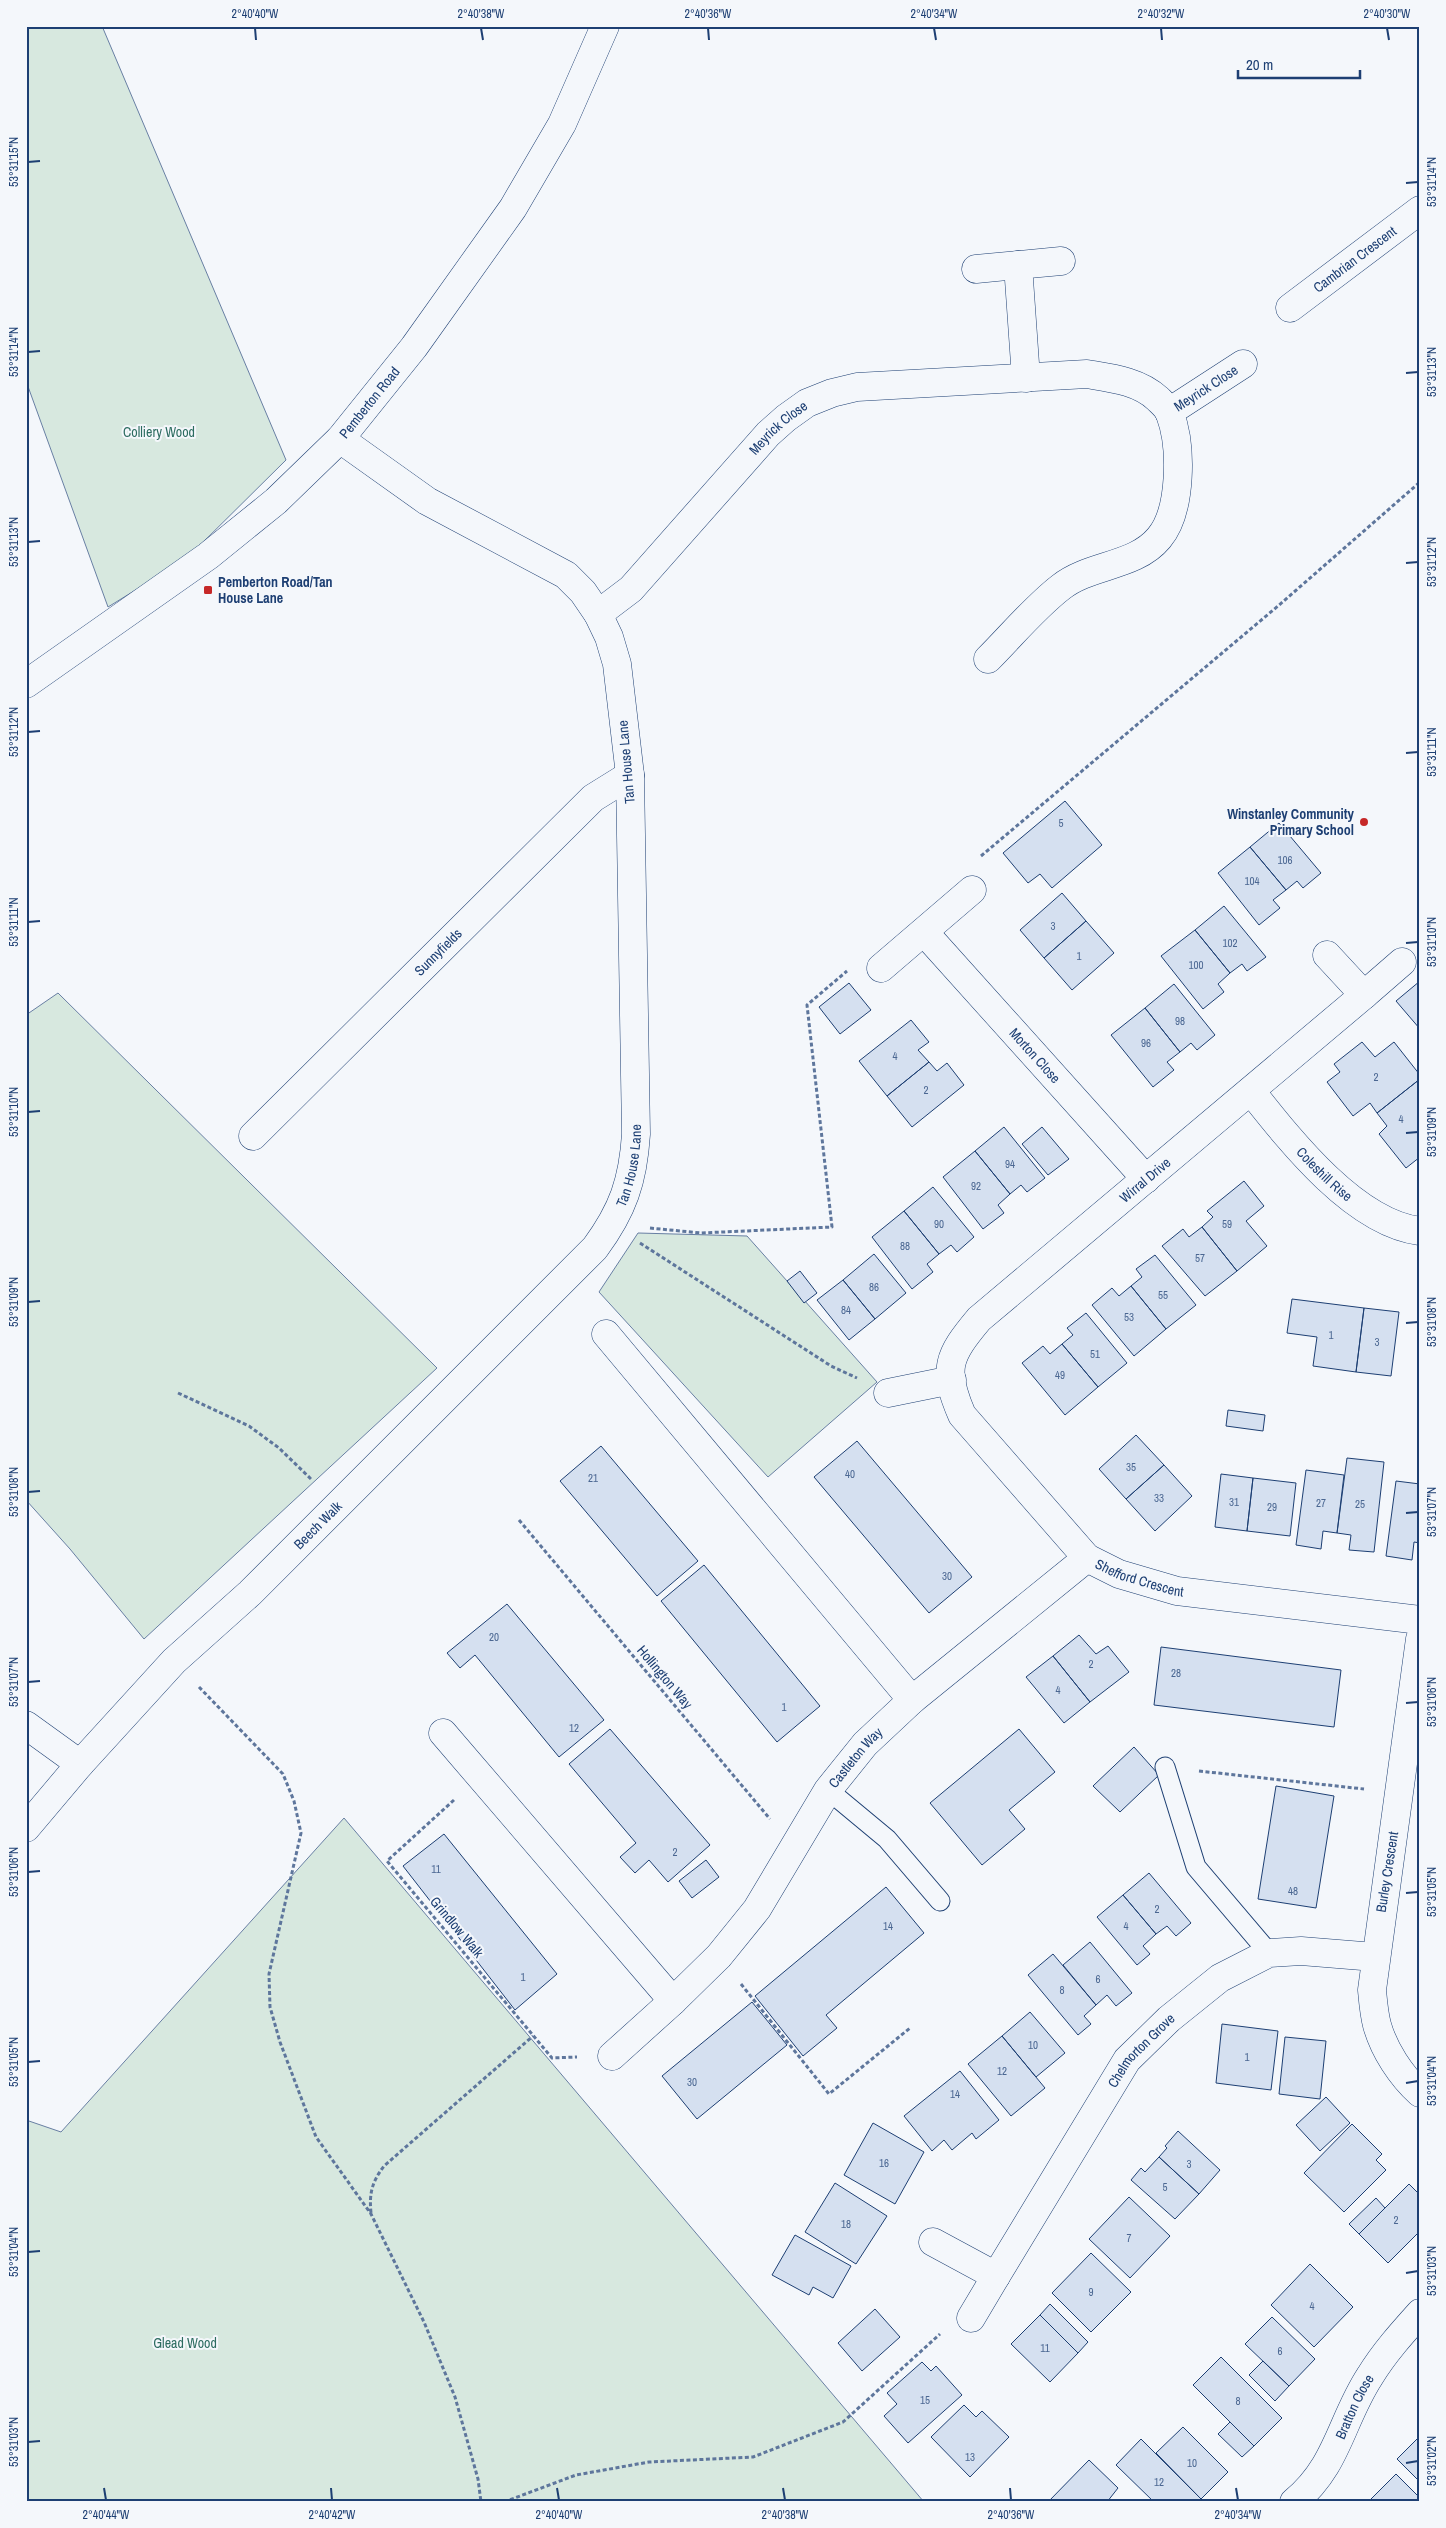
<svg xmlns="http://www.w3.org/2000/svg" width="1446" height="2528" viewBox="0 0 1446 2528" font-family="'Archivo Narrow',sans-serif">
  <rect width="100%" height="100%" fill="#f4f7fb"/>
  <path fill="#d7e8df" stroke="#687fa3" d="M 26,26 L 102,26 L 286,460 L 186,559 L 108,607 L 26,381 Z
    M 58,993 L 437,1368 L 144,1639 L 70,1549 L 26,1500 L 26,1015 Z
    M 638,1233 L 747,1236 L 877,1382 L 768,1477 L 599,1292 Z
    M 344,1818 L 924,2502 L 26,2502 L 26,2120 L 61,2132 Z"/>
  <path fill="#d5e0f0" stroke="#1d3f73" d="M 1065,801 L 1102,845 L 1052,888 L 1040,874 L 1028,883 L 1003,853 Z
    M 1279,823 L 1321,873 L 1303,888 L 1297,881 L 1286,890 L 1250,847 Z
    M 1250,847 L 1286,890 L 1273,900 L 1280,908 L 1259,925 L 1218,873 Z
    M 1062,893 L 1086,921 L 1044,958 L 1020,930 Z
    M 1224,906 L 1266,957 L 1247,971 L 1242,964 L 1230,973 L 1195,930 Z
    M 1086,921 L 1114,953 L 1072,990 L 1044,958 Z
    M 1195,930 L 1230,973 L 1218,984 L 1224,992 L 1203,1009 L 1161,956 Z
    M 1420,981 L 1420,1029 L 1396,1001 Z
    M 849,983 L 871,1010 L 840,1034 L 819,1007 Z
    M 1174,984 L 1215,1035 L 1197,1050 L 1191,1043 L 1180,1052 L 1145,1008 Z
    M 1145,1008 L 1180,1052 L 1167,1062 L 1174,1070 L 1153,1087 L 1111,1035 Z
    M 911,1020 L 929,1042 L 918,1050 L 929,1062 L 887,1096 L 859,1061 Z
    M 1362,1042 L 1375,1057 L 1394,1042 L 1420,1075 L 1420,1079 L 1377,1113 L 1370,1103 L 1353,1116 L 1327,1082 L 1340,1072 L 1334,1064 Z
    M 929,1062 L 937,1071 L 947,1063 L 964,1085 L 912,1127 L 887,1096 Z
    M 1420,1079 L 1420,1157 L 1406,1168 L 1379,1134 L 1387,1126 L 1377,1113 Z
    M 1004,1127 L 1045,1178 L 1027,1192 L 1021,1185 L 1010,1194 L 975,1151 Z
    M 1042,1127 L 1069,1159 L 1048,1175 L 1022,1144 Z
    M 975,1151 L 1010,1194 L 998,1205 L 1004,1213 L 983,1229 L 943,1177 Z
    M 1244,1181 L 1264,1206 L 1246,1221 L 1267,1246 L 1237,1271 L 1202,1227 L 1213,1217 L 1207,1211 Z
    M 933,1187 L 974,1237 L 957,1252 L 951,1245 L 939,1254 L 904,1211 Z
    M 904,1211 L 939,1254 L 927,1264 L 933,1272 L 912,1289 L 872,1237 Z
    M 1202,1227 L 1237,1271 L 1205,1296 L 1162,1246 L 1183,1229 L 1189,1237 Z
    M 874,1254 L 906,1293 L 875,1319 L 843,1280 Z
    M 1155,1255 L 1196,1305 L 1166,1329 L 1131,1286 L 1142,1277 L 1136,1269 Z
    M 800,1271 L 817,1293 L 804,1303 L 787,1281 Z
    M 843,1280 L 875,1319 L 849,1340 L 817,1300 Z
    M 1131,1286 L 1166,1329 L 1134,1356 L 1092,1305 L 1112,1288 L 1119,1296 Z
    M 1292,1299 L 1364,1308 L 1356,1372 L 1313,1366 L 1317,1337 L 1287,1333 Z
    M 1364,1308 L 1399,1312 L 1391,1376 L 1356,1372 Z
    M 1086,1313 L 1127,1363 L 1098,1387 L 1062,1344 L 1073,1335 L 1067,1328 Z
    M 1062,1344 L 1098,1387 L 1065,1415 L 1022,1363 L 1043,1346 L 1050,1354 Z
    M 1228,1410 L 1265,1415 L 1263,1431 L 1226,1426 Z
    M 1136,1435 L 1164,1465 L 1126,1499 L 1099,1469 Z
    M 857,1441 L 972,1577 L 929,1613 L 814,1477 Z
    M 601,1446 L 698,1561 L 657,1596 L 560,1481 Z
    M 1347,1458 L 1384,1462 L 1374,1552 L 1349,1550 L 1351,1535 L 1337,1533 Z
    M 1164,1465 L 1192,1496 L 1155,1531 L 1126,1499 Z
    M 1306,1470 L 1344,1475 L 1337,1533 L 1323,1531 L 1321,1549 L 1296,1545 Z
    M 1221,1474 L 1253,1478 L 1247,1531 L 1215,1527 Z
    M 1253,1478 L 1296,1483 L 1290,1536 L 1247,1531 Z
    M 1396,1481 L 1420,1484 L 1420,1543 L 1414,1542 L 1412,1560 L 1386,1556 Z
    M 704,1565 L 820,1706 L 777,1742 L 661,1601 Z
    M 507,1604 L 604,1720 L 559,1757 L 475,1655 L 460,1668 L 447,1653 Z
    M 1079,1635 L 1096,1654 L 1108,1646 L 1129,1672 L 1090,1702 L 1053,1656 Z
    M 1161,1647 L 1341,1670 L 1334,1727 L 1154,1705 Z
    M 1053,1656 L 1090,1702 L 1064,1723 L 1026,1677 Z
    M 610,1729 L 710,1845 L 668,1882 L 649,1860 L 635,1873 L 620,1857 L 636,1843 L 569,1764 Z
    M 1019,1729 L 1055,1772 L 1009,1810 L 1025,1829 L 982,1865 L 930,1803 Z
    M 1134,1747 L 1159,1775 L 1120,1812 L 1093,1786 Z
    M 1276,1786 L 1334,1796 L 1316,1908 L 1258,1899 Z
    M 444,1834 L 557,1974 L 515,2010 L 403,1866 Z
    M 706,1860 L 719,1877 L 692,1898 L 679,1881 Z
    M 1149,1873 L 1191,1923 L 1176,1936 L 1167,1926 L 1156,1934 L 1123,1895 Z
    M 886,1887 L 924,1933 L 826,2015 L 837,2028 L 803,2056 L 755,1996 Z
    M 1123,1895 L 1156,1934 L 1143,1946 L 1150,1954 L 1137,1965 L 1097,1917 Z
    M 1090,1942 L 1132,1993 L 1116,2006 L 1107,1995 L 1096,2005 L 1063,1965 Z
    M 1053,1954 L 1096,2005 L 1084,2016 L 1091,2024 L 1078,2035 L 1028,1975 Z
    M 752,2002 L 787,2045 L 697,2119 L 662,2076 Z
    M 1030,2012 L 1065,2053 L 1036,2077 L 1002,2036 Z
    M 1222,2024 L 1278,2031 L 1271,2090 L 1216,2083 Z
    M 1002,2036 L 1045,2088 L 1011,2116 L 968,2064 Z
    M 1285,2037 L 1326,2041 L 1320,2099 L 1279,2094 Z
    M 960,2071 L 999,2120 L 976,2139 L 972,2133 L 952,2150 L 944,2140 L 932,2151 L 904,2116 Z
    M 1326,2097 L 1350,2123 L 1320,2151 L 1296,2125 Z
    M 873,2123 L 924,2152 L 895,2204 L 844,2175 Z
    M 1352,2124 L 1382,2154 L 1376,2160 L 1386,2170 L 1344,2212 L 1304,2173 Z
    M 1178,2131 L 1220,2170 L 1199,2194 L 1159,2157 L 1167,2148 L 1165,2146 Z
    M 1159,2157 L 1199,2194 L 1175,2219 L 1131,2180 L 1141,2168 L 1145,2172 Z
    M 835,2183 L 887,2216 L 856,2264 L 805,2232 Z
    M 1409,2184 L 1420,2195 L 1420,2231 L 1388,2263 L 1359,2234 Z
    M 1129,2197 L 1170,2236 L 1130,2278 L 1089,2239 Z
    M 1376,2198 L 1385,2208 L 1359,2234 L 1349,2224 Z
    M 795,2235 L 851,2266 L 833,2298 L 813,2287 L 809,2295 L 772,2275 Z
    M 1091,2253 L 1131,2292 L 1091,2332 L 1052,2293 Z
    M 1310,2264 L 1353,2307 L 1314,2347 L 1271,2305 Z
    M 1050,2304 L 1088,2342 L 1078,2353 L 1040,2315 Z
    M 875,2309 L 900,2337 L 862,2371 L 838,2343 Z
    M 1040,2315 L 1078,2353 L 1050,2382 L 1011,2344 Z
    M 1272,2317 L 1315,2359 L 1289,2386 L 1245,2344 Z
    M 1221,2357 L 1282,2418 L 1254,2446 L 1193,2385 Z
    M 1263,2361 L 1289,2386 L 1275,2401 L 1249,2375 Z
    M 922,2362 L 931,2371 L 936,2366 L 962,2395 L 908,2443 L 884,2416 L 897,2404 L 887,2393 Z
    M 964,2405 L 976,2417 L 982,2411 L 1009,2437 L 970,2477 L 931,2437 Z
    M 1230,2422 L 1254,2446 L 1242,2457 L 1218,2434 Z
    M 1183,2427 L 1228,2472 L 1201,2499 L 1156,2453 Z
    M 1420,2436 L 1420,2482 L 1397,2459 Z
    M 1141,2439 L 1201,2499 L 1198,2502 L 1154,2502 L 1116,2465 Z
    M 1089,2460 L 1118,2488 L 1107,2502 L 1048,2502 Z
    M 1396,2474 L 1420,2498 L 1420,2502 L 1368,2502 Z"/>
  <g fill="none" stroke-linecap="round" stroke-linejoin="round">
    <g stroke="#1d3f73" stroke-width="21">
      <path id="lane" d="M 1165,1767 L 1196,1867 L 1269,1953
        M 828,1790 L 887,1839 L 940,1901"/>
    </g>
    <g stroke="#1d3f73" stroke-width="29">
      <g id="street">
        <path d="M 1018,265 L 1026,378"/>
        <path d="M 976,269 L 1061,261"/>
        <path id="s1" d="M 1290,308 L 1420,210"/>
        <path id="s2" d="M 1169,412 L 1243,364"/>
        <path id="s3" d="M 598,614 L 631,589 L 768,434 L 786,418 L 807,403 L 832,393 L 857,387 L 1087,374 C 1111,378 1139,381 1158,399 C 1162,403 1168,408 1170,414 C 1182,446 1182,511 1159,538 C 1135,567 1090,564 1061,587 C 1035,607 1012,635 988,659"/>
        <path id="s4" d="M 924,932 L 1146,1179"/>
        <path d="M 1327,955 L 1364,995 L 1402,962"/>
        <path d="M 881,968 L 972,890"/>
        <path id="s5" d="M 1364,995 L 979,1319 C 948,1356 942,1369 962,1415 L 1087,1558 L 1119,1574 L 1177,1591 L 1420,1620"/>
        <path id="s6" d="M 1251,1091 C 1289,1139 1354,1223 1420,1231"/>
        <path id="s7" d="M 253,1136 L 593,798 L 630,775"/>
        <path d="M 606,1334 L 912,1700"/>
        <path d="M 888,1393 L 952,1380"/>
        <path d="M 1420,1639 L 1372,1990 C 1373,2001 1374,2014 1377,2025 C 1384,2050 1401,2076 1420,2093"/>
        <path d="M 26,1725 L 80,1764"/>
        <path id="s8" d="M 443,1733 L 673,2001 L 719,1956 L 757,1909 L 828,1790 L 865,1744 L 912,1700 L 1087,1558"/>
        <path id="s9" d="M 26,1828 L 80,1764 L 174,1661 L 250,1593 L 595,1248 C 623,1210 633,1181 636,1134 L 630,775 L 617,664 L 609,637 L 598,614 L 583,592 L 566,575 L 427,501 L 340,439"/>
        <path d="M 612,2056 L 673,2001"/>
        <path d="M 933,2242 L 996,2276 L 971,2318"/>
        <path id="s10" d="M 996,2276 L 1127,2060 L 1169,2019 L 1220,1978 L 1269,1953 L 1301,1951 L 1375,1957"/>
        <path id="s11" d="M 1294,2502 C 1338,2466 1341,2420 1370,2376 C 1384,2353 1402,2333 1420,2313"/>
      </g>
    </g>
    <g stroke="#1d3f73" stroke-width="29">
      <g id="primary">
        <path id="s12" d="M 26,684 L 208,556 L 276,501 L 340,439 L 414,347 L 513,208 L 562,124 L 605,26"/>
      </g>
    </g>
    <path stroke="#5e769c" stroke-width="3" stroke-dasharray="4 2.5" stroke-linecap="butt" d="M 981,856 L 1278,606 L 1420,482
      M 650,1228 L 701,1233 L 832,1227 L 807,1005 L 847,971
      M 640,1243 L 831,1366 L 857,1378
      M 178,1393 L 249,1426 L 279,1448 L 312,1480
      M 519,1520 L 770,1819
      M 199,1687 L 283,1774 L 294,1801 L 301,1833 L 269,1974 L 270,2007 L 280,2042 L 316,2137 L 371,2214 L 424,2322 L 455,2397 L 478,2479 L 481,2502
      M 1199,1771 L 1364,1789
      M 454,1800 L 387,1861 L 552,2058 L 577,2057
      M 741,1984 L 829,2094 L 910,2028
      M 371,2213 C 369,2193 372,2182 384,2166 L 533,2036
      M 504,2502 L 576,2475 L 649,2462 L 753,2457 L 843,2422 L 940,2334"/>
    <use href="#lane" stroke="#f4f7fb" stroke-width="19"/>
    <use href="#street" stroke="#f4f7fb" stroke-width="28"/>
    <use href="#primary" stroke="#f4f7fb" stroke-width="28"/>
  </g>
  <path fill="none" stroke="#1d3f73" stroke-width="2" d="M 255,28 L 256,40M 481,28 L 483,40M 708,28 L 709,40M 934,28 L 936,40M 1161,28 L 1162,40M 1387,28 L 1389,40M 28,162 L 40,161M 1406,183 L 1418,182M 28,352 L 40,351M 1406,373 L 1418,372M 28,542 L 40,541M 1406,563 L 1418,562M 28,732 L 40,731M 1406,753 L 1418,752M 28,922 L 40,921M 1406,943 L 1418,942M 28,1112 L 40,1111M 1406,1133 L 1418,1132M 28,1302 L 40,1301M 1406,1323 L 1418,1322M 28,1492 L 40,1491M 1406,1513 L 1418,1512M 28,1682 L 40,1681M 1406,1703 L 1418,1702M 28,1872 L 40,1871M 1406,1893 L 1418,1892M 28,2062 L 40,2061M 1406,2083 L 1418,2081M 28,2252 L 40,2251M 1406,2273 L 1418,2271M 28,2442 L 40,2441M 1406,2463 L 1418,2461M 104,2488 L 106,2500M 331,2488 L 332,2500M 557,2488 L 559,2500M 783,2488 L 785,2500M 1010,2488 L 1011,2500M 1236,2488 L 1238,2500"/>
  <g fill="#c62828" stroke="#f4f7fb" stroke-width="2">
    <rect x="203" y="585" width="10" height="10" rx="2.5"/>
    <circle cx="1364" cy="822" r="5"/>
  </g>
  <g text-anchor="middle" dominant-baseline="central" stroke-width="4" stroke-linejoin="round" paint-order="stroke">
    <g font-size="11" fill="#4b6792">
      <text x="1061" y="823">5</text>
      <text x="1285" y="860">106</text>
      <text x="1252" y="881">104</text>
      <text x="1053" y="926">3</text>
      <text x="1230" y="943">102</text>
      <text x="1079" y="956">1</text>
      <text x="1196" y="965">100</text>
      <text x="1180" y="1021">98</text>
      <text x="1146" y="1043">96</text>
      <text x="895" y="1056">4</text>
      <text x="1376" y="1077">2</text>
      <text x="926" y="1090">2</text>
      <text x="1401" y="1119">4</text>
      <text x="1010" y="1164">94</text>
      <text x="976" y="1186">92</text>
      <text x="939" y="1224">90</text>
      <text x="1227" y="1224">59</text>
      <text x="905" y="1246">88</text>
      <text x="1200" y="1258">57</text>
      <text x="874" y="1287">86</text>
      <text x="1163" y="1295">55</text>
      <text x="846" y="1310">84</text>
      <text x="1129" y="1317">53</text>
      <text x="1331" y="1335">1</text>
      <text x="1377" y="1342">3</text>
      <text x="1095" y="1354">51</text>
      <text x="1060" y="1375">49</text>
      <text x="1131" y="1467">35</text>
      <text x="850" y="1474">40</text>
      <text x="593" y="1478">21</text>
      <text x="1159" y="1498">33</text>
      <text x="1234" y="1502">31</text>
      <text x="1321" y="1503">27</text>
      <text x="1360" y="1504">25</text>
      <text x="1272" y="1507">29</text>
      <text x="947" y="1576">30</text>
      <text x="494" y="1637">20</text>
      <text x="1091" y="1664">2</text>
      <text x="1176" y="1673">28</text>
      <text x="1058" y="1690">4</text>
      <text x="784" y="1707">1</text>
      <text x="574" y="1728">12</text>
      <text x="675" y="1852">2</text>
      <text x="436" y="1869">11</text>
      <text x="1293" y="1891">48</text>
      <text x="1157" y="1909">2</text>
      <text x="888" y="1926">14</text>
      <text x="1126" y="1926">4</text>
      <text x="523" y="1977">1</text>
      <text x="1098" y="1979">6</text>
      <text x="1062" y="1990">8</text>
      <text x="1033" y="2045">10</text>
      <text x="1247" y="2057">1</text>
      <text x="1002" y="2071">12</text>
      <text x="692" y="2082">30</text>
      <text x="955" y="2094">14</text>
      <text x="884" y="2163">16</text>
      <text x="1189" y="2164">3</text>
      <text x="1165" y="2187">5</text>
      <text x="1396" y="2220">2</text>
      <text x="846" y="2224">18</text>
      <text x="1129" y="2238">7</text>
      <text x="1091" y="2292">9</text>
      <text x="1312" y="2306">4</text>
      <text x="1045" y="2348">11</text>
      <text x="1280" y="2351">6</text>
      <text x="925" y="2400">15</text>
      <text x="1238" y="2401">8</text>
      <text x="970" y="2457">13</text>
      <text x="1192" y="2463">10</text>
      <text x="1159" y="2482">12</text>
    </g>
    <g font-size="14" fill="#1d3f73" stroke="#f4f7fb">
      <text stroke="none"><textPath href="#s1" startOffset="81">Cambrian Crescent</textPath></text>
      <text stroke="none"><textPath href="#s2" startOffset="44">Meyrick Close</textPath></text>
      <text stroke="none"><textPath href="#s12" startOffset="446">Pemberton Road</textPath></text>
      <text stroke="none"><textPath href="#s3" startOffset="260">Meyrick Close</textPath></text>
      <text transform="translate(626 762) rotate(-95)">Tan House Lane</text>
      <text stroke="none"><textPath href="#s7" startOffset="261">Sunnyfields</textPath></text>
      <text stroke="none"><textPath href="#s4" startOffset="166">Morton Close</textPath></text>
      <text stroke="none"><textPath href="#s9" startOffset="904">Tan House Lane</textPath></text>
      <text stroke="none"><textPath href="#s6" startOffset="111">Coleshill Rise</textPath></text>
      <text transform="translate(1145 1180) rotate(-40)">Wirral Drive</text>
      <text stroke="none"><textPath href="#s9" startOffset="421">Beech Walk</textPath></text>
      <text stroke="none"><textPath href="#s5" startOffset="856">Shefford Crescent</textPath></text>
      <text transform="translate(665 1677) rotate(50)">Hollington Way</text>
      <text stroke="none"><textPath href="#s8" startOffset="659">Castleton Way</textPath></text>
      <text transform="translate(1387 1872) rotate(-81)">Burley Crescent</text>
      <text transform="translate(457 1927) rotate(50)">Grindlow Walk</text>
      <text stroke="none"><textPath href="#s10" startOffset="269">Chelmorton Grove</textPath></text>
      <text stroke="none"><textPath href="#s11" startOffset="114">Bratton Close</textPath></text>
    </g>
    <g font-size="14" fill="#2c6c60" stroke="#f4f7fb">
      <text x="159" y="432">Colliery Wood</text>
      <text x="185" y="2343">Glead Wood</text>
    </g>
    <g font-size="14" font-weight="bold" fill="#1d3f73" stroke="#f4f7fb" text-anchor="start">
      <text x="218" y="582">Pemberton Road/Tan<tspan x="218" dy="16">House Lane</tspan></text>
      <text x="1354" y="814" text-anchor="end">Winstanley Community<tspan x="1354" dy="16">Primary School</tspan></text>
    </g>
  </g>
  <rect width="1446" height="2528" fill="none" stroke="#f4f7fb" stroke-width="55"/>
  <path d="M1238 70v8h122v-8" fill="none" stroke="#1d3f73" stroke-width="2.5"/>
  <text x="1246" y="70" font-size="15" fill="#1d3f73" stroke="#f4f7fb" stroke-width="4" paint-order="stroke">20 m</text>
  <rect x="28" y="28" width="1390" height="2472" fill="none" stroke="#1d3f73" stroke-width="2"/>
  <g font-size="12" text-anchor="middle" fill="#1d3f73">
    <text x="255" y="18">2°40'40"W</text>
    <text x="481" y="18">2°40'38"W</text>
    <text x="708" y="18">2°40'36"W</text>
    <text x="934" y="18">2°40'34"W</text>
    <text x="1161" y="18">2°40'32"W</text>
    <text x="1387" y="18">2°40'30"W</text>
    <text transform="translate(14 162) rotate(-90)" y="4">53°31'15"N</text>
    <text transform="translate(1432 182) rotate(-90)" y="4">53°31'14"N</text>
    <text transform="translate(14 352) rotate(-90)" y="4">53°31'14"N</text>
    <text transform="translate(1432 372) rotate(-90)" y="4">53°31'13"N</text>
    <text transform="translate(14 542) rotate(-90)" y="4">53°31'13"N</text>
    <text transform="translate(1432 562) rotate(-90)" y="4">53°31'12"N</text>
    <text transform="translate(14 732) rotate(-90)" y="4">53°31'12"N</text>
    <text transform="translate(1432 752) rotate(-90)" y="4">53°31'11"N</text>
    <text transform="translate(14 922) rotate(-90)" y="4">53°31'11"N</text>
    <text transform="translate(1432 942) rotate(-90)" y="4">53°31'10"N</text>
    <text transform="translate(14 1112) rotate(-90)" y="4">53°31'10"N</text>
    <text transform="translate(1432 1132) rotate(-90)" y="4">53°31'09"N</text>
    <text transform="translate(14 1302) rotate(-90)" y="4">53°31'09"N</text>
    <text transform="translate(1432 1322) rotate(-90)" y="4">53°31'08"N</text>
    <text transform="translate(14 1492) rotate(-90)" y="4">53°31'08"N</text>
    <text transform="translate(1432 1512) rotate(-90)" y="4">53°31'07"N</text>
    <text transform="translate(14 1682) rotate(-90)" y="4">53°31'07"N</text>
    <text transform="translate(1432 1702) rotate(-90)" y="4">53°31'06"N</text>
    <text transform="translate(14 1872) rotate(-90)" y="4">53°31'06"N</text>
    <text transform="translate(1432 1892) rotate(-90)" y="4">53°31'05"N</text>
    <text transform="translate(14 2062) rotate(-90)" y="4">53°31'05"N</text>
    <text transform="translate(1432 2081) rotate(-90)" y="4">53°31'04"N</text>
    <text transform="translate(14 2252) rotate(-90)" y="4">53°31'04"N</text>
    <text transform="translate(1432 2271) rotate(-90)" y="4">53°31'03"N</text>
    <text transform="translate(14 2442) rotate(-90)" y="4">53°31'03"N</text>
    <text transform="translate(1432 2461) rotate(-90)" y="4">53°31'02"N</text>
    <text x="106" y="2519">2°40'44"W</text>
    <text x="332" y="2519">2°40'42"W</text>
    <text x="559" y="2519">2°40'40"W</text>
    <text x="785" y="2519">2°40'38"W</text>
    <text x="1011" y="2519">2°40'36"W</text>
    <text x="1238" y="2519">2°40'34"W</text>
  </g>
</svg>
